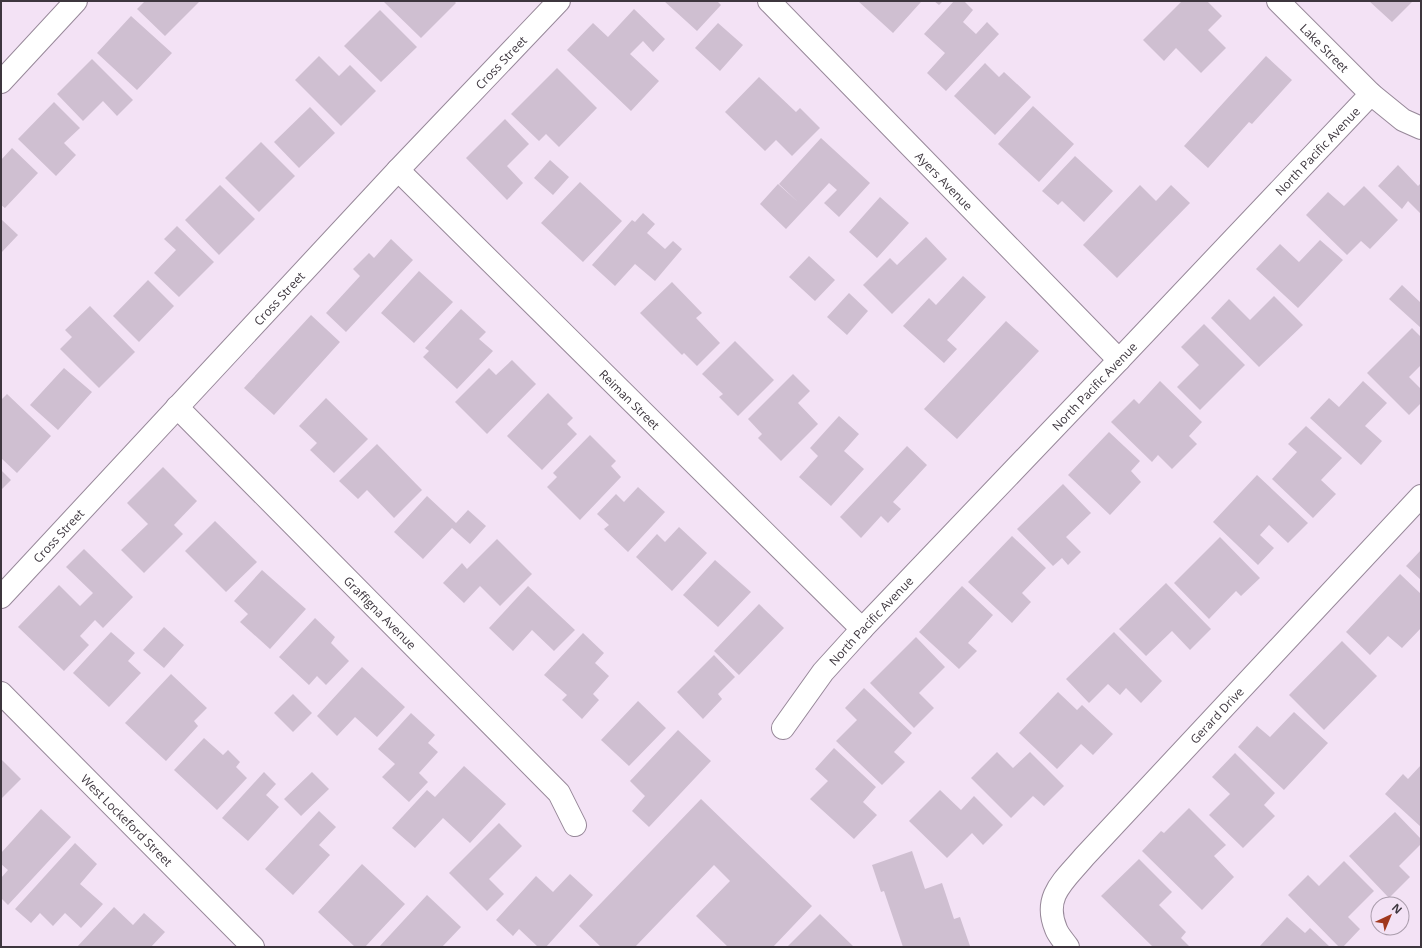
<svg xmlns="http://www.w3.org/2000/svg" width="1422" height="948" viewBox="0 0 1422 948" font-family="'Open Sans',sans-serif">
  <rect width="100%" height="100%" fill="#f3e2f5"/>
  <path fill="#cfbfd1" d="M 145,1 L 200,1 L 165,36 L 137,9 Z
    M 385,1 L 454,1 L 456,3 L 421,38 L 384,2 Z
    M 664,1 L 717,1 L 721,5 L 697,31 Z
    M 858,1 L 920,1 L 921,2 L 893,33 Z
    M 934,1 L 943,1 L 939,5 Z
    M 954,1 L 964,1 L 973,10 L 963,22 L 976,34 L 987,22 L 999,34 L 946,91 L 927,73 L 945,53 L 924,34 Z
    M 1182,1 L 1207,1 L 1222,16 L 1208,30 L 1226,48 L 1201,73 L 1176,48 L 1164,61 L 1143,40 Z
    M 1369,1 L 1413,1 L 1392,22 Z
    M 634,9 L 665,39 L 653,52 L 643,41 L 630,54 L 659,81 L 631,111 L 567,50 L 593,23 L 608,37 Z
    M 380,10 L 417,47 L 381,82 L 344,46 Z
    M 131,16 L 172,53 L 137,90 L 97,53 Z
    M 718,23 L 743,45 L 720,71 L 695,48 Z
    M 319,56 L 339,76 L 350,65 L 376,91 L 341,126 L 295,80 Z
    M 1266,56 L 1292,80 L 1252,124 L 1249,122 L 1208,168 L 1184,146 Z
    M 92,59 L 133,100 L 117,116 L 103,101 L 83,121 L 57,94 Z
    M 985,63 L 999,77 L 1004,72 L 1031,97 L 995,135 L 954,96 Z
    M 557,68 L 597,108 L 559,147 L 546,134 L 539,141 L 511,114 Z
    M 759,77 L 796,112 L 800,108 L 820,128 L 792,156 L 776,140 L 765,151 L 725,112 Z
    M 54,102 L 80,128 L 64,143 L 76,155 L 56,176 L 18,139 Z
    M 1033,106 L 1074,144 L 1039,182 L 998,144 Z
    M 310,107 L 335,133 L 299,168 L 274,142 Z
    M 505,119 L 529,144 L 507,166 L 523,183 L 507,200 L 466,158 Z
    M 821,138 L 870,183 L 839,217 L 824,203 L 837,190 L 829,183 L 786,229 L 760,204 L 778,184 L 798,202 L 779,184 Z
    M 261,142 L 295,176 L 259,212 L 225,178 Z
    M 12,148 L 38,173 L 5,208 L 1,205 L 1,160 Z
    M 1075,156 L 1113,191 L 1084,222 L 1062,201 L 1058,205 L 1042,191 Z
    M 550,160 L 569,177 L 553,195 L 534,178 Z
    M 1398,165 L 1418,186 L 1421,183 L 1421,214 L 1408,201 L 1402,209 L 1378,186 Z
    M 580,182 L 622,221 L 583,262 L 541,223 Z
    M 220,185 L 255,219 L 219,255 L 185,220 Z
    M 1140,185 L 1156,201 L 1171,185 L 1190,203 L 1117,278 L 1083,245 Z
    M 1364,186 L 1398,220 L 1370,249 L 1361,241 L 1347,255 L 1306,215 L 1328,192 L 1344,206 Z
    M 880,197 L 909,223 L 877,258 L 849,232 Z
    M 643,213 L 655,224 L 647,233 L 665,249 L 673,241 L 682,249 L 655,281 L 635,264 L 615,286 L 592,265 L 632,220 L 635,222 Z
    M 1,219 L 18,235 L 1,253 Z
    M 177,226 L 214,262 L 179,297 L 154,273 L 176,250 L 164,239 Z
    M 926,237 L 947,259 L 892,314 L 863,285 L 890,258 L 897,265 Z
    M 391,239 L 413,260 L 346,332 L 326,313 L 360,276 L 353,269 L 369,253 L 374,258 Z
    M 1320,240 L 1343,260 L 1298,308 L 1256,269 L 1280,244 L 1299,262 Z
    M 809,256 L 835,280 L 815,301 L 789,277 Z
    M 419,271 L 453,302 L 414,343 L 381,313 Z
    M 963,276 L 986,297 L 947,340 L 957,349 L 944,363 L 903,326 L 929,298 L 936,305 Z
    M 148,280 L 174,306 L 139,342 L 113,316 Z
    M 672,282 L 702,313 L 696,318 L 720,343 L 697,366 L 684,353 L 682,355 L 640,313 Z
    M 1402,285 L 1421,303 L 1421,328 L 1389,299 Z
    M 849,293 L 868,311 L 847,335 L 827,317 Z
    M 1274,296 L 1303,325 L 1259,367 L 1211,318 L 1229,299 L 1250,320 Z
    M 90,306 L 135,352 L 99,388 L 60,349 L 72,337 L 65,330 Z
    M 461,309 L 486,332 L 479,339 L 493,351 L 457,389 L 423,357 L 429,351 L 425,348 Z
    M 311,315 L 340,342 L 274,415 L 244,388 Z
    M 1006,321 L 1039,351 L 957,439 L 924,409 Z
    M 1204,324 L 1245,365 L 1200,410 L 1177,387 L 1199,365 L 1181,347 Z
    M 1412,328 L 1421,337 L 1421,365 L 1409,377 L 1421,389 L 1421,403 L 1409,415 L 1367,373 Z
    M 735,341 L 774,380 L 738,416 L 719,397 L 723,394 L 702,374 Z
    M 512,360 L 536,384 L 487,434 L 455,402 L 489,368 L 496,375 Z
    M 64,368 L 92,392 L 58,430 L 30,405 Z
    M 793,374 L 810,391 L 798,403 L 818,424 L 781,461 L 758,438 L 762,434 L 748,419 Z
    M 1160,381 L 1202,422 L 1189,436 L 1197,444 L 1172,469 L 1158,455 L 1152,462 L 1111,422 L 1134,399 L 1139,404 Z
    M 1363,381 L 1387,403 L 1365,426 L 1382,441 L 1361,465 L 1310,418 L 1329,398 L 1339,407 Z
    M 548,393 L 573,418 L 567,424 L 577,434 L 542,470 L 507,436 Z
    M 7,394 L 51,436 L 17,473 L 1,458 L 1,400 Z
    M 326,398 L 368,439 L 334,473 L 310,450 L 317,443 L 299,426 Z
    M 839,416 L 859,434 L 844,451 L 864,469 L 831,506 L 799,477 L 818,456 L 810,448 Z
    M 1306,426 L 1342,458 L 1321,480 L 1336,494 L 1313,518 L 1272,479 L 1297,452 L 1288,444 Z
    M 1109,432 L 1140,461 L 1131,471 L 1141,482 L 1110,515 L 1068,475 Z
    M 590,435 L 616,461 L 611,466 L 621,477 L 580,520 L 547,487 L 557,477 L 553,473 Z
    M 377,444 L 422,490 L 394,518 L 367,490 L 358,499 L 339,481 Z
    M 907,446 L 927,465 L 893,502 L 901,509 L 888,523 L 881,516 L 861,538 L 840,517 Z
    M 163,467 L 197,501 L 174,525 L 183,534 L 144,573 L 121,550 L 148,524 L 127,503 Z
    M 1,470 L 11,480 L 1,490 Z
    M 1257,475 L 1308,523 L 1288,543 L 1269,525 L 1260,535 L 1274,548 L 1258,565 L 1213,522 Z
    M 1063,484 L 1091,513 L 1066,537 L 1081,552 L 1068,565 L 1062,558 L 1053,566 L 1017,529 Z
    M 638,487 L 665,512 L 628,552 L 604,529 L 609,525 L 597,514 L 616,494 L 624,502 Z
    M 427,496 L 456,523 L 468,510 L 486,526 L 470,544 L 452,528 L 423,559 L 394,532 Z
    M 215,521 L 257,562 L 226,592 L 185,551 Z
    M 679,527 L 707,553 L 672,591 L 636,557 L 657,534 L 665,542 Z
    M 1012,536 L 1046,568 L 1022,593 L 1031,602 L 1012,623 L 968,582 Z
    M 1220,537 L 1260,578 L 1241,596 L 1236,591 L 1209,619 L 1174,583 Z
    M 497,539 L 532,574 L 500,606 L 480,586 L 464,603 L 443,583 L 462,563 L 467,569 Z
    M 84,549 L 133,597 L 103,628 L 95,620 L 80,636 L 89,645 L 64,671 L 18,627 L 59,585 L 80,606 L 93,593 L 66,567 Z
    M 1421,550 L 1421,580 L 1406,566 Z
    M 715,560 L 751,592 L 718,627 L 683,595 Z
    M 262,570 L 306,609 L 270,649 L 240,622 L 248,614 L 234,601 Z
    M 1400,574 L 1421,594 L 1421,628 L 1402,648 L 1388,636 L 1370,655 L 1346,632 Z
    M 1166,583 L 1211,629 L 1190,650 L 1172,631 L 1146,656 L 1119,629 Z
    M 528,586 L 575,630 L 554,651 L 532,630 L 513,651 L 489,628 Z
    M 962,586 L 993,615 L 968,643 L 977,651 L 959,669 L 919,632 Z
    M 759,604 L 784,628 L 739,675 L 714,651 Z
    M 315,618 L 335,637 L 331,643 L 349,661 L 326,685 L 317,676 L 309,685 L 279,657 Z
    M 164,627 L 184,645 L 164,668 L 143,650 Z
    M 111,632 L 135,653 L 128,661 L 141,673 L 109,707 L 73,673 Z
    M 1114,632 L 1162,681 L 1141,703 L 1126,688 L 1120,695 L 1108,684 L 1089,703 L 1066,679 Z
    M 583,633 L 604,653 L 595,663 L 609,676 L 593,694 L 599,700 L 582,719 L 562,700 L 567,695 L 544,675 Z
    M 916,637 L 945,667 L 919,693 L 934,708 L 914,728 L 870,683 Z
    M 1342,641 L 1377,676 L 1324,730 L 1289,695 Z
    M 714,655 L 735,677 L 718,694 L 722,699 L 703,719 L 677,692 Z
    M 362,667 L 405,707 L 377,737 L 355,717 L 337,736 L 317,716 Z
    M 171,674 L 207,708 L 194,721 L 198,726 L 166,761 L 125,723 Z
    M 864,688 L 912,733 L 894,752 L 905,762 L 882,785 L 836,741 L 857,720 L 845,708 Z
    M 1058,692 L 1077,710 L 1082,705 L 1113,734 L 1093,755 L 1081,744 L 1057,769 L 1019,733 Z
    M 293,694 L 312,713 L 293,732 L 274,713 Z
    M 638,701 L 666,728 L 629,766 L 601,740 Z
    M 1294,712 L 1328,743 L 1284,790 L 1238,747 L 1257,726 L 1270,737 Z
    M 411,713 L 435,735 L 428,743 L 438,752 L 419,773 L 428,782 L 409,802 L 382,777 L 395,764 L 378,749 Z
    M 678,730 L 711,761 L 649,827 L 632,811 L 645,796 L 630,781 Z
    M 204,738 L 223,755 L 228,750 L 240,762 L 236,767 L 247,778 L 217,810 L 174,770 Z
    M 834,748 L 876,787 L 863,802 L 877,815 L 854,839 L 810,799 L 828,781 L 815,769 Z
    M 997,752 L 1013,768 L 1030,752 L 1064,786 L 1044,806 L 1033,796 L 1011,818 L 971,778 Z
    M 1235,753 L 1275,793 L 1264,805 L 1275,816 L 1243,848 L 1209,815 L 1230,794 L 1212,777 Z
    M 1,759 L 21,779 L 1,799 Z
    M 1421,765 L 1421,827 L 1385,794 L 1403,774 L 1408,779 Z
    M 464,766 L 506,804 L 470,843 L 443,818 L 415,848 L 392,828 L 427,790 L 435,797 Z
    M 264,772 L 276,784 L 266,795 L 279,807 L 248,841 L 222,818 Z
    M 312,772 L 329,789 L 301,816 L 284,799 Z
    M 940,790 L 961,810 L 974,796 L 1003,825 L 983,845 L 972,833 L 947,858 L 909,821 Z
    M 701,799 L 812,906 L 773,947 L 728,947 L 696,916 L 730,881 L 714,865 L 635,947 L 601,947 L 579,926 Z
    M 1189,808 L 1226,845 L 1214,856 L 1234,877 L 1202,910 L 1142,851 L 1161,831 L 1164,833 Z
    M 41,809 L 71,837 L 8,905 L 1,898 L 1,878 L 8,870 L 1,864 L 1,853 Z
    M 319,811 L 336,827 L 319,845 L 330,855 L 293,895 L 265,869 Z
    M 1395,812 L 1421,839 L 1421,844 L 1399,866 L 1410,877 L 1389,898 L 1349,856 Z
    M 499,823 L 522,846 L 489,879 L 504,894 L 487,911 L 449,873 Z
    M 75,843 L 97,864 L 80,884 L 103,904 L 81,928 L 65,913 L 53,926 L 40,913 L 31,923 L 15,909 Z
    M 912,851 L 925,889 L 942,883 L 954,919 L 960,917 L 970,946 L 903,947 L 884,891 L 881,892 L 872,865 Z
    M 1139,859 L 1172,892 L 1159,905 L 1186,932 L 1181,938 L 1190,947 L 1153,947 L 1101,896 Z
    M 1344,861 L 1374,891 L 1348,917 L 1360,929 L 1343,947 L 1339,947 L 1288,895 L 1308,875 L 1319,886 Z
    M 362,864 L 405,904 L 365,947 L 355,947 L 318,912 Z
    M 570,874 L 593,895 L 546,947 L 538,947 L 519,929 L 513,936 L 496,920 L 536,876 L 553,892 Z
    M 427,895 L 461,927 L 442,947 L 379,947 Z
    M 114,907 L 133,925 L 144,913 L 165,932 L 151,947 L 77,947 Z
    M 820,914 L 854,947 L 787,947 Z
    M 1287,917 L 1305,933 L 1310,928 L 1330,947 L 1259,947 Z"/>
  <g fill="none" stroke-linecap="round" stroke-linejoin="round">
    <g stroke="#978899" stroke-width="24">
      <g id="street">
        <path id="s1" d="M 769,1 L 1119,360"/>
        <path id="s2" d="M 1278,1 L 1371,94 L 1403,120 L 1421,128"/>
        <path d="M 1,82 L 76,1"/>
        <path id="s3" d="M 398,170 L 862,629"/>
        <path id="s4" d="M 177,407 L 559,793 L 575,825"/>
        <path id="s5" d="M 1,597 L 398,170 L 559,1"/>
        <path id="s6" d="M 783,728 L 823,672 L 862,629 L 1119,360 L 1371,94"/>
        <path id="s7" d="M 1068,947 C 1064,941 1058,935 1056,929 C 1042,896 1065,880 1084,857 L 1421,496"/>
      </g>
    </g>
    <g stroke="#978899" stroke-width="24">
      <g id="secondary">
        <path id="s8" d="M 1,693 L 253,947"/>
      </g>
    </g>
    <use href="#street" stroke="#fff" stroke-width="22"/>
    <use href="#secondary" stroke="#fff" stroke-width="22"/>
  </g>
  <g text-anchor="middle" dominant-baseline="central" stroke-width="3" stroke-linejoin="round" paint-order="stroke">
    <g font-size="12" fill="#3d363e" stroke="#f3e2f5">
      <text stroke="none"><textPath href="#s2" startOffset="66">Lake Street</textPath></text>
      <text stroke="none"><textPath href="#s5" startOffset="732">Cross Street</textPath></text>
      <text stroke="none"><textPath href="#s6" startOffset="787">North Pacific Avenue</textPath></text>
      <text stroke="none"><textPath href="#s1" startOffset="251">Ayers Avenue</textPath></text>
      <text stroke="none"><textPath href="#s5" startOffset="408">Cross Street</textPath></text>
      <text stroke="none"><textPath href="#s6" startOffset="463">North Pacific Avenue</textPath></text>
      <text stroke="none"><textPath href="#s3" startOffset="326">Reiman Street</textPath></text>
      <text stroke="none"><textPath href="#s5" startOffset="84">Cross Street</textPath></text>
      <text stroke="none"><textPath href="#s4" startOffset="289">Graffigna Avenue</textPath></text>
      <text stroke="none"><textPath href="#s6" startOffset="139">North Pacific Avenue</textPath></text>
      <text stroke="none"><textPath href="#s7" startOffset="299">Gerard Drive</textPath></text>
      <text stroke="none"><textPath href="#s8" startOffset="179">West Lockeford Street</textPath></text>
    </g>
  </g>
  <rect width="1422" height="948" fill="none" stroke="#3d363e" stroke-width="4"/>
  <g transform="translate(1390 916) rotate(44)"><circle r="19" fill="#f3e2f5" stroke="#aa9dac"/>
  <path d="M0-3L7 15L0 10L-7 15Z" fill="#a0381d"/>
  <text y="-6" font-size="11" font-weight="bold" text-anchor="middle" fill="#3d363e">N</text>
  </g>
</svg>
